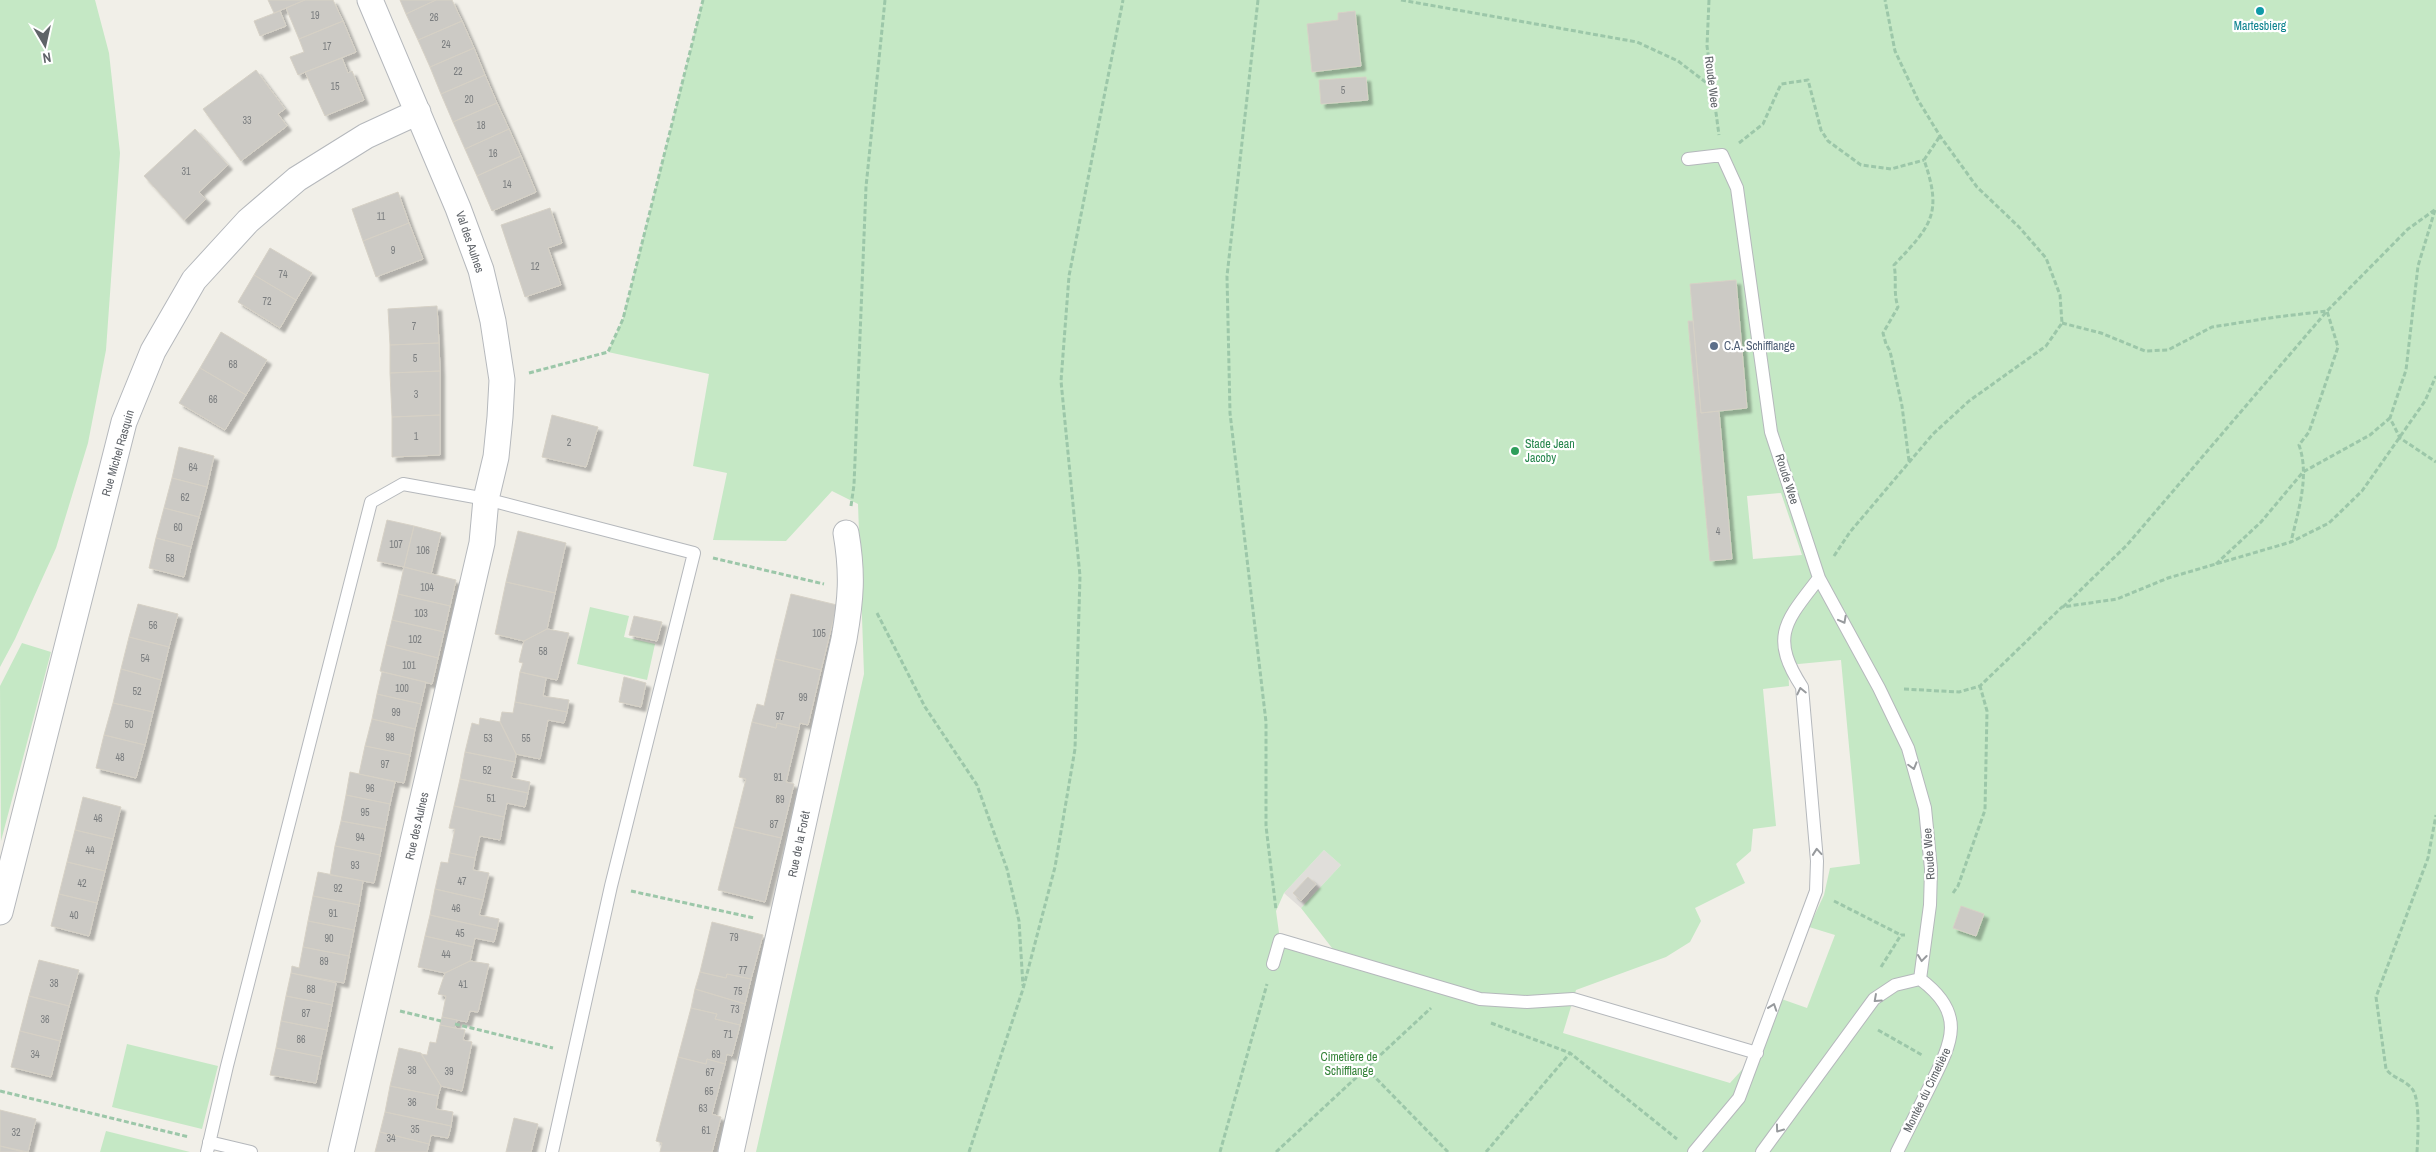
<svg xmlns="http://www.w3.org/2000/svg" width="2436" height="1152" viewBox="0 0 2436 1152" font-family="'Archivo Narrow',sans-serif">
  <defs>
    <filter id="shadow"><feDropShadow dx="4.5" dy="4.5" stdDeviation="1" flood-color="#0004"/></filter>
  </defs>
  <rect width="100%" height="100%" fill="#f1efe8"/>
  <path fill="#e0deda" d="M 1324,850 L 1341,865 L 1301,908 L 1284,893 Z"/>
  <path fill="#c5e8c5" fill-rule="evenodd" d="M 0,0 L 95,0 L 109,53 L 120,153 L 106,350 L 88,443 L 56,548 L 15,639 L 0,667 Z
    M 703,0 L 2436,0 L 2436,1152 L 756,1152 L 864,674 L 858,504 L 832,491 L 786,541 L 713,540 L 727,473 L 693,466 L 709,374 L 608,352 L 623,319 ZM 1781,493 L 1802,555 L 1753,559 L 1747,496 ZM 1841,660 L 1860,864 L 1830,868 L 1824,895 L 1809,927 L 1835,935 L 1807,1008 L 1776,997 L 1757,1053 L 1730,1083 L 1563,1033 L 1576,990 L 1666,957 L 1690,942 L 1701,921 L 1695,908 L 1745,883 L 1736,864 L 1751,851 L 1753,829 L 1776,826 L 1763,689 L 1789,686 L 1788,665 ZM 1324,850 L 1341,865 L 1301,908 L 1339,957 L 1280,940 L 1276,911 L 1284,893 Z
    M 590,607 L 629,616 L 624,637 L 655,644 L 647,680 L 577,664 Z
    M 22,643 L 51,652 L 1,841 L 0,686 Z
    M 127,1044 L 218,1066 L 202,1129 L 112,1107 Z
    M 106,1131 L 190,1152 L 100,1152 Z"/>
  <path fill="#cccac5" stroke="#d6d1c6" filter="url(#shadow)" d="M 268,0 L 305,0 L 274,13 Z
    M 305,0 L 333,0 L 343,21 L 299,39 L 286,8 Z
    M 400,0 L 436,0 L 406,14 Z
    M 436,0 L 452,0 L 462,21 L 418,40 L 406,14 Z
    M 280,11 L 286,26 L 260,36 L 254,21 Z
    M 1355,11 L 1361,66 L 1312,72 L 1307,24 L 1338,20 L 1338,13 Z
    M 343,21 L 356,52 L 298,75 L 290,57 L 304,52 L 299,39 Z
    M 462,21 L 474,48 L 430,67 L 418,40 Z
    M 474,48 L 485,75 L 441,94 L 430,67 Z
    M 342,58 L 348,73 L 352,71 L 364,100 L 325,116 L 305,72 Z
    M 256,70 L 285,109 L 278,114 L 287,126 L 241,161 L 203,109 Z
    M 485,75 L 497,103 L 453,122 L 441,94 Z
    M 1366,77 L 1368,100 L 1321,104 L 1319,80 Z
    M 497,103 L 509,129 L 465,149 L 453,122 Z
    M 195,129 L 228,165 L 199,192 L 206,199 L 184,220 L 144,176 Z
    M 509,129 L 521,156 L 477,176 L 465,149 Z
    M 521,156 L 536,192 L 492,211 L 477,176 Z
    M 398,192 L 409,223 L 363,241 L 352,209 Z
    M 550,208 L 562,243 L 548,248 L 561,285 L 525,297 L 501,225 Z
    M 409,223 L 423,259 L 376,277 L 363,241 Z
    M 270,248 L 312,273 L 296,300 L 254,275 Z
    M 254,275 L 296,300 L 280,328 L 238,302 Z
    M 1736,280 L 1747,408 L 1701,413 L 1690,284 Z
    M 437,306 L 439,343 L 390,345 L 388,309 Z
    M 1688,321 L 1693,321 L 1701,413 L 1719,411 L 1732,559 L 1710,561 Z
    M 221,332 L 267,360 L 246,395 L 200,368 Z
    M 439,343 L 440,371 L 390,373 L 390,345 Z
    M 200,368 L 246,395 L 225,430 L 179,403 Z
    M 440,371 L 440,415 L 392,417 L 390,373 Z
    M 440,415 L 440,455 L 392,457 L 392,417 Z
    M 552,415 L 598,427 L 586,467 L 542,457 Z
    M 179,447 L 214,456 L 207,487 L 172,478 Z
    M 172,478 L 207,487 L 199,517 L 164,508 Z
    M 164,508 L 199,517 L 191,547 L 156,538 Z
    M 387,520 L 414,526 L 404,567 L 377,561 Z
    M 414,526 L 441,533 L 431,574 L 404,567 Z
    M 518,531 L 566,543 L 555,593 L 506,582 Z
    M 156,538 L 191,547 L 184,577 L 149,568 Z
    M 404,567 L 456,580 L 450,606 L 398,594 Z
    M 506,582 L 555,593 L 547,629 L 524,641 L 495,634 Z
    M 398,594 L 450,606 L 444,632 L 392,620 Z
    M 791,594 L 837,605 L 821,670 L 775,659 Z
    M 138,604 L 178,614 L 169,647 L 129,637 Z
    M 634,616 L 662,622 L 657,641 L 629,635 Z
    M 392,620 L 444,632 L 438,658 L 386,645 Z
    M 547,629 L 569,633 L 557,680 L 520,672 L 523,663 L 519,662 L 524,641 Z
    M 129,637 L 169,647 L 161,680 L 121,669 Z
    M 386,645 L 438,658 L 432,684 L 380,671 Z
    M 775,659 L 821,670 L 808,725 L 800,723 L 799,728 L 777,723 L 776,728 L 752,722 L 757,704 L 764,706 Z
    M 121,669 L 161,680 L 153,712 L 113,703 Z
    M 382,672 L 426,682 L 421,704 L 377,694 Z
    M 520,672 L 546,678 L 543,696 L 569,700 L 567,712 L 515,702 Z
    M 624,677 L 646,683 L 641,707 L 619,702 Z
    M 377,694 L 421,704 L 415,729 L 372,719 Z
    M 515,702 L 567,712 L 564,723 L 548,720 L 540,759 L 516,754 L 500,722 L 502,712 L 513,713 Z
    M 113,703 L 153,712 L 145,745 L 104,735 Z
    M 480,718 L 500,722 L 516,754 L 515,762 L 465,752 L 472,723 L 479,725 Z
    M 372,719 L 415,729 L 410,755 L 365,746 Z
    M 752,722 L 776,728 L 777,723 L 799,728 L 786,782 L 794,784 L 781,838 L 734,827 L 746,779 L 739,777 Z
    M 104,735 L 145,745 L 136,778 L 96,768 Z
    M 365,746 L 410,755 L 404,783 L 359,774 Z
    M 465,752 L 515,762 L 511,778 L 530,782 L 528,793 L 460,779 Z
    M 350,772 L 395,782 L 390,804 L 346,795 Z
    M 460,779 L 528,793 L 525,807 L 507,803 L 504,817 L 454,806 Z
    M 346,795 L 390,804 L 385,829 L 341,821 Z
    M 83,797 L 121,807 L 113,839 L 75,830 Z
    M 454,806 L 504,817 L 500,840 L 480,836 L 475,858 L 450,853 L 455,829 L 449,828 Z
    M 341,821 L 385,829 L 380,855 L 335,846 Z
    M 734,827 L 781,838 L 765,902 L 718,890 Z
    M 75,830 L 113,839 L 105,871 L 67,862 Z
    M 335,846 L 380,855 L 374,883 L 330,875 Z
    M 450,853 L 475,858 L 473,870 L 489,873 L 483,900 L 435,889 L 441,862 L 448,863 Z
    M 67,862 L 105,871 L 97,903 L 59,894 Z
    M 318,872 L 363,881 L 359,905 L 313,896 Z
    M 1308,877 L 1316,884 L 1301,901 L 1293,893 Z
    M 435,889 L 483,900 L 479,915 L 499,919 L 497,930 L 430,915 Z
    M 59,894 L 97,903 L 89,936 L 51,926 Z
    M 313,896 L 359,905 L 354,930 L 308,921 Z
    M 1961,906 L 1984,914 L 1976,936 L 1953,928 Z
    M 430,915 L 497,930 L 494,942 L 475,938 L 473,947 L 425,936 Z
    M 308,921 L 354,930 L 349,956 L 303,947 Z
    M 712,922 L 763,935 L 751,979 L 727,974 L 726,978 L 700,972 Z
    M 425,936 L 473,947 L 470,961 L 445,973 L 418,967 Z
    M 303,947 L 349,956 L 344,983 L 291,973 L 292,966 L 299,968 Z
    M 39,960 L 79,970 L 69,1006 L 29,996 Z
    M 470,961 L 489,964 L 478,1012 L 470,1011 L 467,1022 L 442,1017 L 446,996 L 438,994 L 445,973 Z
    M 700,972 L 726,978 L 727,974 L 751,979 L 745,1004 L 695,989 Z
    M 291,973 L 336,983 L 332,1005 L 286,996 Z
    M 695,989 L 745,1004 L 740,1025 L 715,1019 L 717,1014 L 691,1008 Z
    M 29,996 L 69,1006 L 60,1041 L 20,1031 Z
    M 286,996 L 332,1005 L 327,1030 L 281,1021 Z
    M 691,1008 L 717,1014 L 715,1019 L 740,1025 L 732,1056 L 727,1054 L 725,1064 L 707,1059 L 706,1064 L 678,1057 Z
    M 442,1017 L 457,1020 L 455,1028 L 440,1025 Z
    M 281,1021 L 327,1030 L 321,1057 L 276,1048 Z
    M 440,1025 L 465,1030 L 463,1040 L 472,1042 L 462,1091 L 441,1086 L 421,1054 L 427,1055 L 430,1042 L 436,1043 Z
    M 20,1031 L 60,1041 L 51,1077 L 11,1067 Z
    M 276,1048 L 321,1057 L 316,1083 L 270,1075 Z
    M 399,1048 L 421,1053 L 441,1086 L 438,1096 L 390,1086 Z
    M 678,1057 L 706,1064 L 707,1059 L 725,1064 L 712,1114 L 721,1117 L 712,1152 L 660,1152 L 662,1143 L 656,1141 Z
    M 390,1086 L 438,1096 L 436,1109 L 453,1112 L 451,1126 L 385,1112 Z
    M 0,1110 L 36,1119 L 28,1152 L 0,1146 Z
    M 385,1112 L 451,1126 L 448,1138 L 431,1135 L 429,1144 L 380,1132 Z
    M 514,1118 L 538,1124 L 531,1152 L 506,1152 Z
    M 380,1132 L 429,1144 L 427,1152 L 375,1152 Z
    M 0,1146 L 23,1152 L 0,1152 Z"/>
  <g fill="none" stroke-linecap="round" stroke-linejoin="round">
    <g stroke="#b5b8bc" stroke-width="14">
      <path id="service" d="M 1688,159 L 1722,155 L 1737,188 L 1771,432 L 1819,578 L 1879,688 L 1908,748 L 1925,808 L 1931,869 L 1930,905 L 1920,979
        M 1273,964 L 1280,940 L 1480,999 L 1527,1002 L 1573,999 L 1757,1053
        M 209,1142 L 251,1152
        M 207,1152 L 227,1066 L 371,502 L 403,484 L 486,499 L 694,553 L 611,886 L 552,1152
        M 1694,1152 L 1739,1098 L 1816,891 L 1817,861 L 1802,687 C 1769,636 1786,621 1819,578
        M 1762,1152 L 1874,999 L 1895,985 L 1920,979
        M 1897,1152 C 1908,1130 1919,1108 1930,1086 C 1952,1042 1967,1014 1920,979"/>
    </g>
    <g stroke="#b5b8bc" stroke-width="27">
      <path id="minor" d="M 0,912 L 124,422 L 153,351 L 194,280 L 248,221 L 297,179 L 366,136 L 418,112
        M 341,1152 L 482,543 L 486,499 L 496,457 L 500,417 L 502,380 L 493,321 L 481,270 L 458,208 L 370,0
        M 731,1152 L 844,639 C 851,599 853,574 846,533"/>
    </g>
    <path stroke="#9cc7a9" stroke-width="3" stroke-dasharray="5 2.5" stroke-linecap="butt" d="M 1258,0 L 1227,276 L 1230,413 L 1266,722 L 1266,826 L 1276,910
      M 1401,0 L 1637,42 L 1678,61 L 1712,87
      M 1709,0 L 1707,46 L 1719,135
      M 1739,143 L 1763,124 L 1781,84 L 1808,80 L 1821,130 L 1828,141 L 1861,165 L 1891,169 L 1924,160
      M 2435,210 L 2418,266 L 2406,370 L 2390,418 L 2400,438 L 2436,462
      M 2062,323 L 2101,333 L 2145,351 L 2168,350 L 2212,327 L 2276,317 L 2327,311 L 2338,347 L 2309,432 L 2299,445 C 2310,476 2298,511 2291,542
      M 529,373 L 608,352 L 623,319 L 703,0
      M 1909,461 L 1902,406 L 1890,351 L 1886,344 L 1883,333 L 1898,307 C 1893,292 1897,280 1894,265 C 1931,226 1943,214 1924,160 L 1940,136
      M 851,506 L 854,485 L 866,187 L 885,0
      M 1834,556 L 1850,532 L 1933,434 L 1969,401 L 2046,346 L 2062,323 L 2060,295 L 2046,258 L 2019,227 L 1977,187 L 1940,136 L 1918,100 L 1895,51 L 1885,0
      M 713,558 L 824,584
      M 2216,564 L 2261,522 L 2303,472 L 2370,435 L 2390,418
      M 2063,607 L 2127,545 L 2327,311 L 2408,229 L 2436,209
      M 877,613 L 925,707 L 977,785 L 1007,869 L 1019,921 L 1023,986
      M 1904,689 L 1959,692 L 1980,686 L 2062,607 L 2117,599 L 2168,578 L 2291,542 L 2329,523 L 2362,491 L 2425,401 L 2436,376
      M 631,891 L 754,918
      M 1953,893 L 1958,886 L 1985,810 L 1987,711 L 1980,686
      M 1834,901 L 1901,935
      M 1881,967 L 1901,935 L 1905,935
      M 400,1011 L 441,1021
      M 1491,1023 L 1570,1053 L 1677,1139
      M 455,1024 L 553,1048
      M 1878,1030 L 1922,1055
      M 1366,1068 L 1448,1152
      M 0,1091 L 189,1137
      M 969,1152 L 1023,989 L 1055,867 L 1075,749 L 1080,576 L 1061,381 L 1069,276 L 1123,0
      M 1220,1152 L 1267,984
      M 1276,1152 L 1431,1008
      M 1486,1152 L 1570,1053
      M 2417,1152 C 2418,1138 2420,1101 2413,1090 C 2405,1079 2393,1079 2386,1069 L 2376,997 L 2428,858 L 2436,815"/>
    <use href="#service" stroke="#fff" stroke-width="12"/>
    <use href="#minor" stroke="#fff" stroke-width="25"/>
  </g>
  <defs><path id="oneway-chevron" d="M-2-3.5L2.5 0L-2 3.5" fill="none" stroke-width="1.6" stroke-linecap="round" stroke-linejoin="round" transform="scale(1.25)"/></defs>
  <g stroke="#979a9d">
    <use href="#oneway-chevron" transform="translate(1843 620) rotate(62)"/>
    <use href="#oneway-chevron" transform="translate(1801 691) rotate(-103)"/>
    <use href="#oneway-chevron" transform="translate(1913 766) rotate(74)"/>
    <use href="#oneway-chevron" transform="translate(1817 852) rotate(-95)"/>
    <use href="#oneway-chevron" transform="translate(1922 958) rotate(97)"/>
    <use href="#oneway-chevron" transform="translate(1877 999) rotate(138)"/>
    <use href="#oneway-chevron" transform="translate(1773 1007) rotate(-71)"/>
    <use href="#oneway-chevron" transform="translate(1779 1129) rotate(126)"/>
  </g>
  <circle fill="#0f9aa8" stroke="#fff" stroke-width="2" cx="2260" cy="11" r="5"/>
  <circle fill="#5c6f8a" stroke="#fff" stroke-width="2" cx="1714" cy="346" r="5"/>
  <circle fill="#2e9e5b" stroke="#fff" stroke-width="2" cx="1515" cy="451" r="5"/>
  <g text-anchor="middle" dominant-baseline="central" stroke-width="4.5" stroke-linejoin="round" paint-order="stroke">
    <g font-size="10" fill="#7a7d7f">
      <text x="315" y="15">19</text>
      <text x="434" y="17">26</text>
      <text x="446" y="44">24</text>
      <text x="327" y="46">17</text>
      <text x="458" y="71">22</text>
      <text x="335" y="86">15</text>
      <text x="1343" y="90">5</text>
      <text x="469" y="99">20</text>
      <text x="247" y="120">33</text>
      <text x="481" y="125">18</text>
      <text x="493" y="153">16</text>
      <text x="186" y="171">31</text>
      <text x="507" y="184">14</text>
      <text x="381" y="216">11</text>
      <text x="393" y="250">9</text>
      <text x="535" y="266">12</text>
      <text x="283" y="274">74</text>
      <text x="267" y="301">72</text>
      <text x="414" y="326">7</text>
      <text x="415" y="358">5</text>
      <text x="233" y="364">68</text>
      <text x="416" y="394">3</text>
      <text x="213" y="399">66</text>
      <text x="416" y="436">1</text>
      <text x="569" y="442">2</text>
      <text x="193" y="467">64</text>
      <text x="185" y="497">62</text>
      <text x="178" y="527">60</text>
      <text x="1718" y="531">4</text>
      <text x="396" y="544">107</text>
      <text x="423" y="550">106</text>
      <text x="170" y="558">58</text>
      <text x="427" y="587">104</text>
      <text x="421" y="613">103</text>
      <text x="153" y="625">56</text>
      <text x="819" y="633">105</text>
      <text x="415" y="639">102</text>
      <text x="543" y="651">58</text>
      <text x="145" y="658">54</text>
      <text x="409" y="665">101</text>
      <text x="402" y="688">100</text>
      <text x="137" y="691">52</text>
      <text x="803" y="697">99</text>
      <text x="396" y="712">99</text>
      <text x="780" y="716">97</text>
      <text x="129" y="724">50</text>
      <text x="390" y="737">98</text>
      <text x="488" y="738">53</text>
      <text x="526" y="738">55</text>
      <text x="120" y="757">48</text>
      <text x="385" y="764">97</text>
      <text x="487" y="770">52</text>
      <text x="778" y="777">91</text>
      <text x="370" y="788">96</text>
      <text x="491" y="798">51</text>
      <text x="780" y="799">89</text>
      <text x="365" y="812">95</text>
      <text x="98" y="818">46</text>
      <text x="774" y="824">87</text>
      <text x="360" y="837">94</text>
      <text x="90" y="850">44</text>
      <text x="355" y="865">93</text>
      <text x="462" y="881">47</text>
      <text x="82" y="883">42</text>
      <text x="338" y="888">92</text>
      <text x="456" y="908">46</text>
      <text x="333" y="913">91</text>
      <text x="74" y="915">40</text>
      <text x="460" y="933">45</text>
      <text x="734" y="937">79</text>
      <text x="329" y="938">90</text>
      <text x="446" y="954">44</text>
      <text x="324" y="961">89</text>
      <text x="743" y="970">77</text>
      <text x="54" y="983">38</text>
      <text x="463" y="984">41</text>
      <text x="311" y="989">88</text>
      <text x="738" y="991">75</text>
      <text x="735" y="1009">73</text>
      <text x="306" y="1013">87</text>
      <text x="45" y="1019">36</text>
      <text x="728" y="1034">71</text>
      <text x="301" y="1039">86</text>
      <text x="35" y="1054">34</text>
      <text x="716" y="1054">69</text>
      <text x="412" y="1070">38</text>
      <text x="449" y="1071">39</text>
      <text x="710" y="1072">67</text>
      <text x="709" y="1091">65</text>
      <text x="412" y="1102">36</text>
      <text x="703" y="1108">63</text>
      <text x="415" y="1129">35</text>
      <text x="706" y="1130">61</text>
      <text x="16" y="1132">32</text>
      <text x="391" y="1138">34</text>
    </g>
    <g font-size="12" fill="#0d838f" stroke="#fff">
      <text x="2260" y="26">Martesbierg</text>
    </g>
    <g font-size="12" fill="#5f6368" stroke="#fff">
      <text transform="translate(1712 82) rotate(83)">Roude Wee</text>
      <text transform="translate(470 242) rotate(71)">Val des Aulnes</text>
      <text transform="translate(118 453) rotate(-74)">Rue Michel Rasquin</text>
      <text transform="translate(1787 479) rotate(72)">Roude Wee</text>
      <text transform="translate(417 826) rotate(-77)">Rue des Aulnes</text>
      <text transform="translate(799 844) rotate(-78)">Rue de la Forêt</text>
      <text transform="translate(1929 854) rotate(-94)">Roude Wee</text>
      <text transform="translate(1927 1090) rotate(-64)">Montée du Cimetière</text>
    </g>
    <g font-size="12" fill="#4e5e75" stroke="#fff" text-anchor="start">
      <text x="1724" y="346">C.A. Schifflange</text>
    </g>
    <g font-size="12" fill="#27864d" stroke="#fff" text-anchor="start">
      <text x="1525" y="444">Stade Jean<tspan x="1525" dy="14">Jacoby</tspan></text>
    </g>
    <g font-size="12" fill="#348238" stroke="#fff">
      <text x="1349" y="1057">Cimetière de<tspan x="1349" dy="14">Schifflange</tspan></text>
    </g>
  </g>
  <g transform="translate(45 45) rotate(171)" stroke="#ffffff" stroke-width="4" paint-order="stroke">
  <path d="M0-4L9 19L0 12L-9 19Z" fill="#5f6368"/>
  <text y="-8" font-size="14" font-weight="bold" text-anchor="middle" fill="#5f6368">N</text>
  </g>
</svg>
